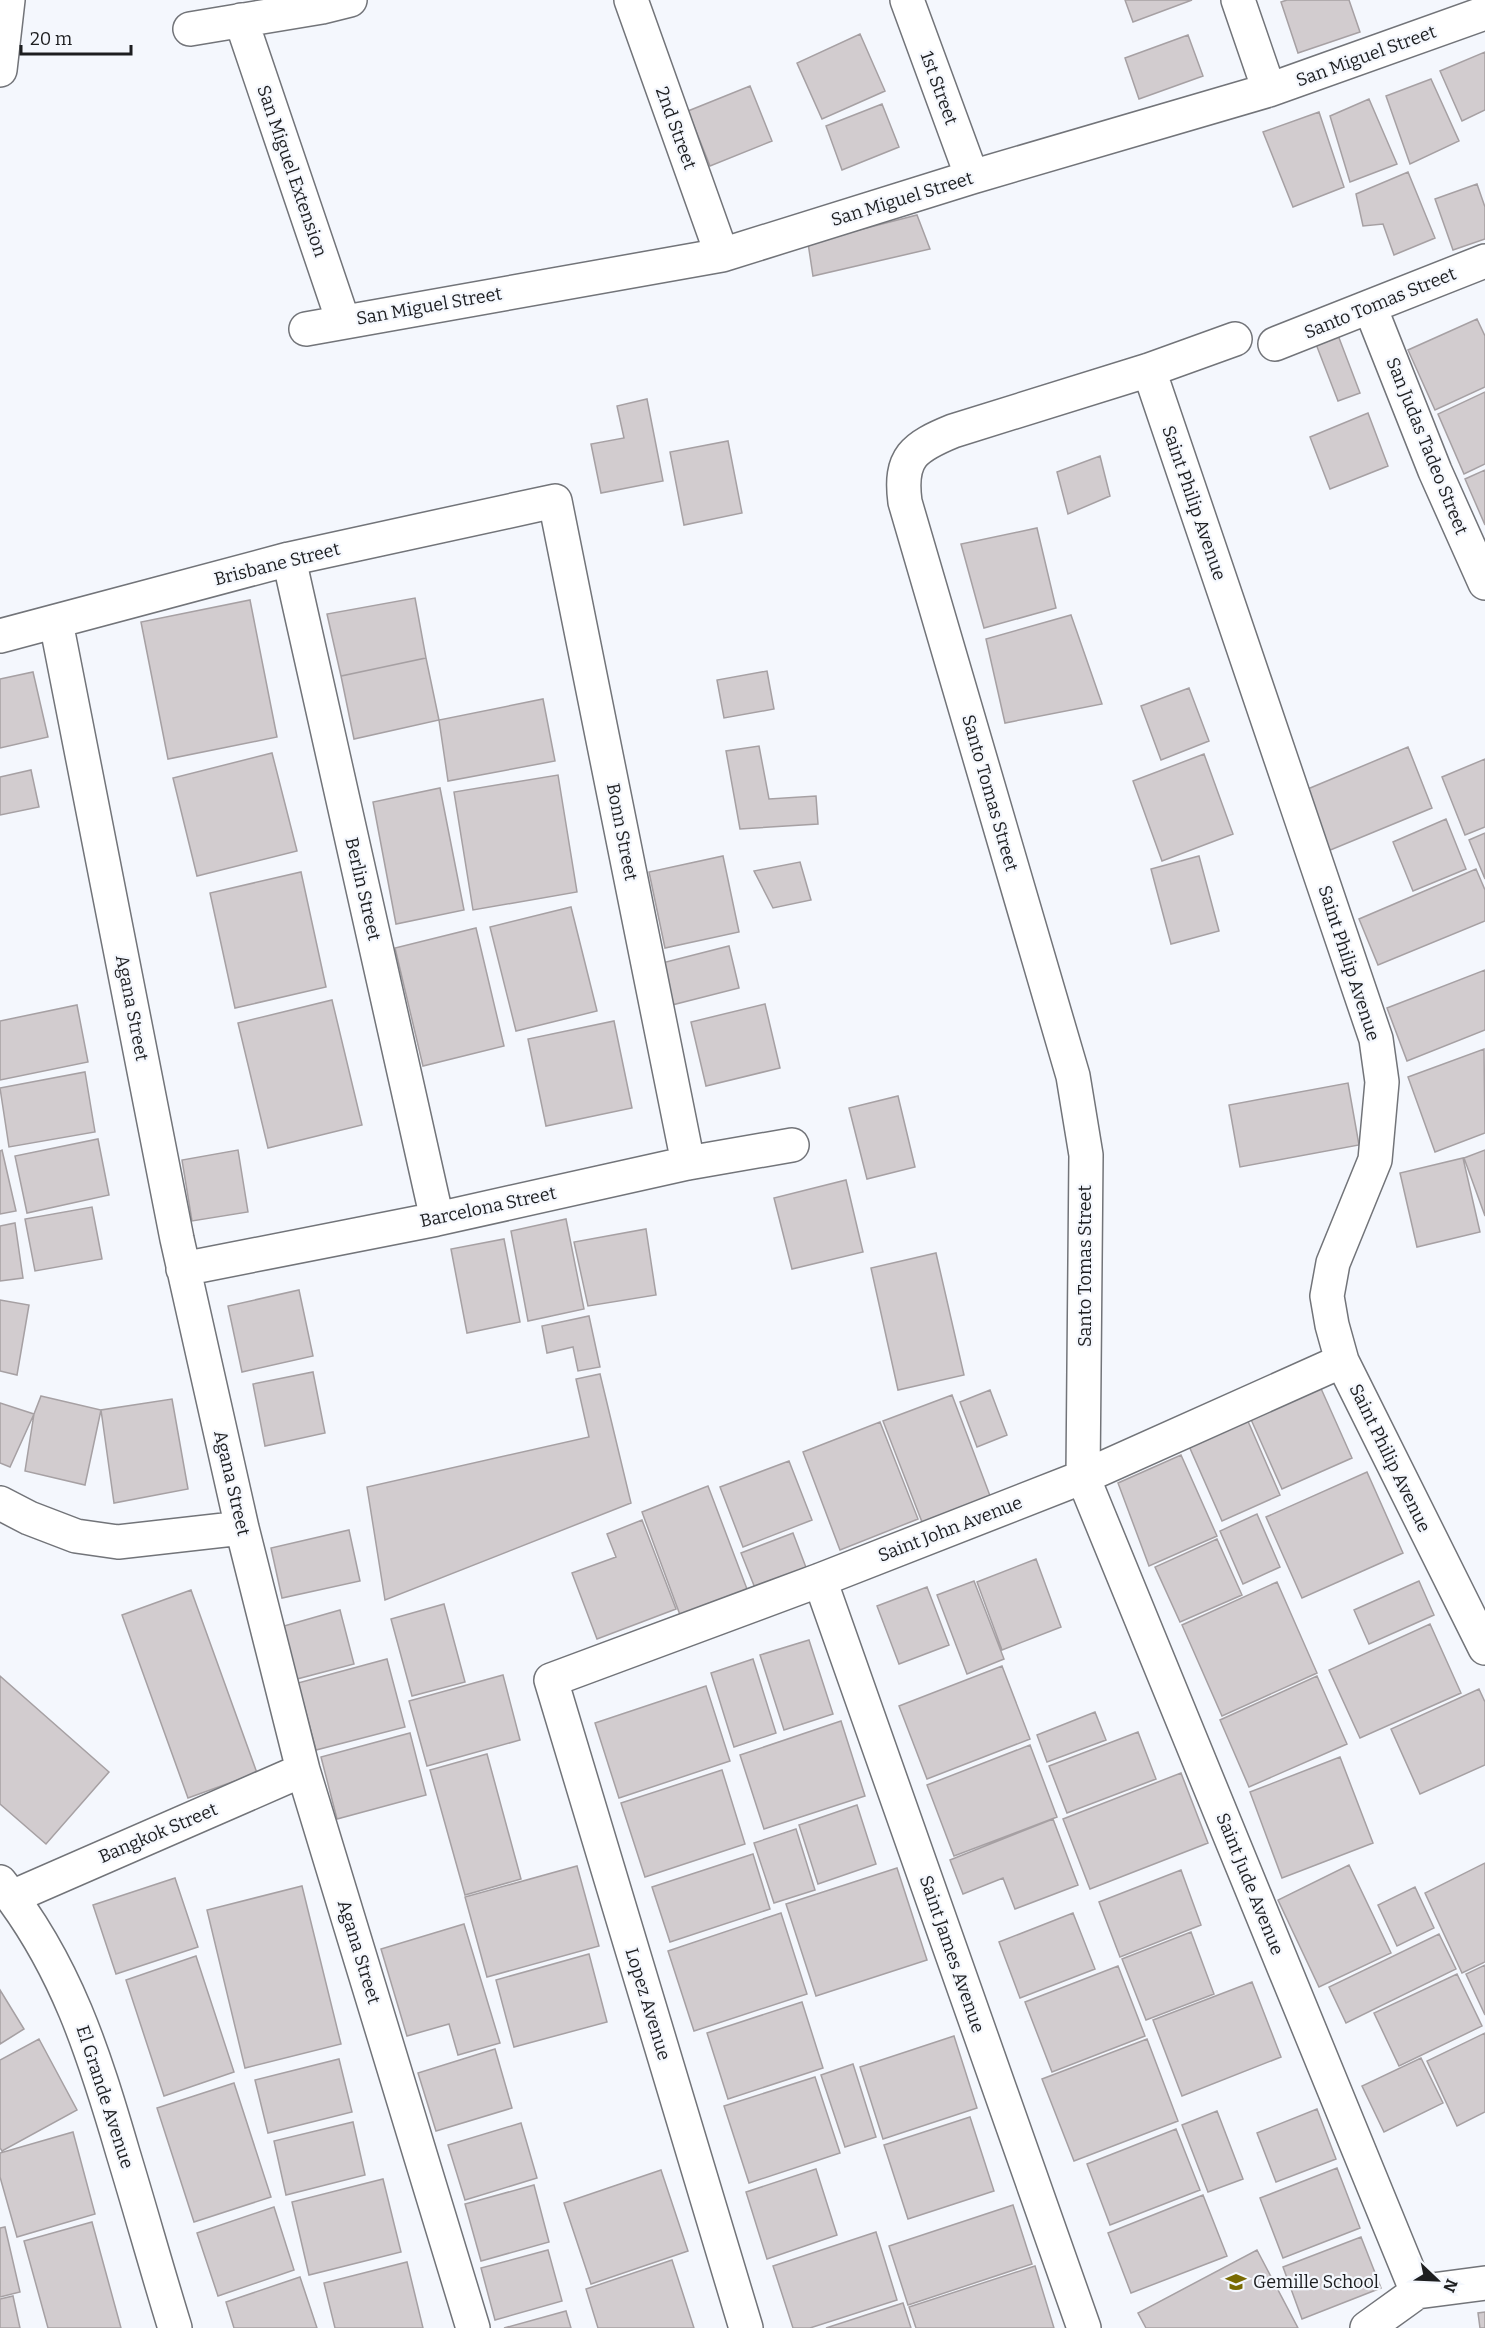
<svg xmlns="http://www.w3.org/2000/svg" width="1485" height="2328" viewBox="0 0 1485 2328" font-family="Bitter,serif">
  <rect width="100%" height="100%" fill="#f4f7fd"/>
  <path fill="#d2cccf" stroke="#a6a0a3" stroke-width="1.5" d="M 1125,0 L 1192,0 L 1133,22 Z
    M 1287,0 L 1349,0 L 1360,32 L 1298,53 L 1281,2 Z
    M 860,34 L 885,91 L 822,119 L 797,63 Z
    M 1188,35 L 1203,76 L 1139,99 L 1125,58 Z
    M 1485,52 L 1485,110 L 1462,121 L 1440,71 Z
    M 1431,79 L 1459,141 L 1410,164 L 1386,96 Z
    M 750,86 L 772,141 L 710,166 L 688,111 Z
    M 1369,99 L 1397,164 L 1350,182 L 1330,116 Z
    M 882,104 L 899,147 L 842,170 L 826,126 Z
    M 1319,112 L 1344,187 L 1293,207 L 1263,132 Z
    M 1408,172 L 1435,238 L 1394,255 L 1383,224 L 1363,226 L 1356,194 Z
    M 1477,184 L 1485,207 L 1485,239 L 1453,250 L 1435,199 Z
    M 917,215 L 930,249 L 813,276 L 808,243 Z
    M 1477,319 L 1485,336 L 1485,387 L 1435,410 L 1408,350 Z
    M 1336,330 L 1360,393 L 1338,401 L 1314,339 Z
    M 1485,392 L 1485,464 L 1464,474 L 1438,414 Z
    M 647,399 L 663,481 L 601,493 L 591,444 L 624,438 L 617,406 Z
    M 1368,413 L 1388,466 L 1330,489 L 1310,437 Z
    M 728,441 L 742,513 L 684,525 L 670,452 Z
    M 1100,456 L 1110,496 L 1068,514 L 1057,472 Z
    M 1485,470 L 1485,525 L 1465,479 Z
    M 1037,528 L 1056,608 L 984,628 L 961,544 Z
    M 415,598 L 426,658 L 341,676 L 327,614 Z
    M 250,600 L 277,737 L 168,759 L 141,622 Z
    M 1071,615 L 1102,704 L 1005,723 L 986,639 Z
    M 426,658 L 439,720 L 354,739 L 341,676 Z
    M 767,671 L 774,709 L 724,718 L 717,680 Z
    M 33,672 L 48,737 L 0,748 L 0,679 Z
    M 1189,688 L 1209,741 L 1161,760 L 1141,706 Z
    M 543,699 L 555,761 L 448,781 L 439,720 Z
    M 759,746 L 769,799 L 816,796 L 818,824 L 740,829 L 726,751 Z
    M 1408,747 L 1432,808 L 1328,851 L 1303,791 Z
    M 272,753 L 297,851 L 197,876 L 173,778 Z
    M 1204,754 L 1233,834 L 1162,861 L 1133,781 Z
    M 1485,759 L 1485,827 L 1465,835 L 1442,777 Z
    M 31,770 L 39,807 L 0,815 L 0,777 Z
    M 558,775 L 577,892 L 473,910 L 454,792 Z
    M 440,788 L 464,910 L 396,924 L 373,802 Z
    M 1446,819 L 1466,869 L 1413,891 L 1393,842 Z
    M 1485,833 L 1485,879 L 1469,840 Z
    M 723,856 L 739,932 L 665,948 L 649,872 Z
    M 1199,856 L 1219,931 L 1171,944 L 1151,869 Z
    M 800,862 L 811,900 L 773,908 L 754,871 Z
    M 1476,869 L 1485,890 L 1485,921 L 1378,965 L 1359,919 Z
    M 301,872 L 326,987 L 235,1008 L 210,893 Z
    M 571,907 L 597,1011 L 516,1031 L 490,927 Z
    M 476,928 L 504,1046 L 423,1066 L 395,948 Z
    M 729,946 L 739,988 L 672,1005 L 662,963 Z
    M 1485,970 L 1485,1030 L 1407,1061 L 1387,1008 Z
    M 332,1000 L 362,1125 L 268,1148 L 238,1023 Z
    M 765,1004 L 780,1068 L 706,1086 L 691,1022 Z
    M 77,1005 L 88,1062 L 0,1080 L 0,1021 Z
    M 614,1021 L 632,1108 L 546,1126 L 528,1039 Z
    M 1484,1049 L 1485,1133 L 1435,1152 L 1408,1077 Z
    M 85,1072 L 95,1132 L 9,1147 L 0,1088 Z
    M 1348,1083 L 1359,1145 L 1240,1167 L 1229,1105 Z
    M 898,1096 L 915,1167 L 867,1179 L 849,1108 Z
    M 98,1139 L 109,1195 L 27,1213 L 15,1156 Z
    M 2,1150 L 16,1211 L 0,1214 L 0,1151 Z
    M 238,1150 L 248,1212 L 192,1221 L 182,1160 Z
    M 1485,1150 L 1485,1216 L 1464,1158 Z
    M 1463,1158 L 1480,1232 L 1417,1247 L 1400,1173 Z
    M 846,1180 L 863,1252 L 792,1269 L 774,1198 Z
    M 92,1207 L 102,1259 L 35,1271 L 25,1219 Z
    M 566,1219 L 584,1309 L 528,1321 L 511,1231 Z
    M 15,1223 L 23,1278 L 0,1281 L 0,1226 Z
    M 646,1229 L 656,1295 L 588,1306 L 574,1242 Z
    M 504,1239 L 520,1322 L 467,1333 L 451,1249 Z
    M 936,1253 L 964,1375 L 898,1390 L 871,1268 Z
    M 299,1290 L 313,1356 L 242,1372 L 228,1306 Z
    M 0,1300 L 29,1305 L 17,1375 L 0,1371 Z
    M 589,1316 L 600,1367 L 578,1371 L 573,1347 L 547,1353 L 542,1326 Z
    M 313,1372 L 325,1433 L 265,1446 L 253,1384 Z
    M 600,1374 L 631,1503 L 385,1600 L 367,1487 L 589,1437 L 576,1379 Z
    M 1319,1384 L 1352,1458 L 1282,1489 L 1249,1415 Z
    M 990,1390 L 1007,1435 L 977,1447 L 960,1402 Z
    M 952,1395 L 995,1509 L 927,1535 L 883,1421 Z
    M 41,1396 L 101,1410 L 85,1485 L 25,1471 L 34,1414 Z
    M 172,1399 L 188,1489 L 114,1503 L 101,1410 Z
    M 0,1403 L 34,1414 L 10,1467 L 0,1463 Z
    M 1247,1419 L 1280,1495 L 1222,1521 L 1189,1446 Z
    M 880,1422 L 918,1519 L 840,1550 L 803,1452 Z
    M 1181,1455 L 1217,1536 L 1149,1566 L 1118,1483 Z
    M 789,1461 L 812,1520 L 743,1547 L 720,1487 Z
    M 1367,1472 L 1403,1553 L 1302,1598 L 1266,1517 Z
    M 708,1486 L 750,1597 L 683,1623 L 642,1512 Z
    M 1257,1514 L 1280,1567 L 1243,1584 L 1220,1531 Z
    M 642,1520 L 676,1609 L 597,1639 L 572,1573 L 616,1557 L 607,1534 Z
    M 349,1530 L 360,1581 L 282,1598 L 271,1548 Z
    M 793,1533 L 810,1578 L 759,1598 L 741,1553 Z
    M 1217,1539 L 1242,1595 L 1180,1622 L 1155,1567 Z
    M 1036,1559 L 1061,1627 L 1002,1650 L 977,1582 Z
    M 974,1581 L 1004,1659 L 967,1674 L 937,1595 Z
    M 1419,1581 L 1434,1615 L 1369,1644 L 1354,1610 Z
    M 1277,1582 L 1317,1673 L 1222,1716 L 1182,1625 Z
    M 927,1587 L 949,1645 L 899,1664 L 877,1606 Z
    M 191,1590 L 257,1773 L 188,1798 L 122,1615 Z
    M 444,1604 L 465,1682 L 412,1696 L 391,1619 Z
    M 340,1610 L 354,1664 L 297,1679 L 284,1626 Z
    M 1430,1624 L 1461,1693 L 1360,1738 L 1329,1670 Z
    M 809,1640 L 833,1714 L 784,1730 L 760,1655 Z
    M 387,1659 L 405,1727 L 316,1750 L 298,1683 Z
    M 753,1659 L 776,1733 L 734,1747 L 711,1673 Z
    M 1002,1666 L 1030,1739 L 927,1779 L 899,1706 Z
    M 503,1675 L 520,1740 L 427,1766 L 409,1701 Z
    M 0,1676 L 109,1772 L 46,1844 L 0,1804 Z
    M 1317,1676 L 1347,1744 L 1249,1787 L 1220,1720 Z
    M 706,1686 L 730,1761 L 619,1798 L 595,1723 Z
    M 1479,1689 L 1485,1702 L 1485,1765 L 1420,1794 L 1391,1729 Z
    M 1095,1712 L 1106,1740 L 1047,1762 L 1037,1735 Z
    M 841,1721 L 865,1796 L 764,1829 L 740,1755 Z
    M 1138,1732 L 1156,1779 L 1067,1813 L 1049,1766 Z
    M 410,1733 L 426,1795 L 337,1819 L 321,1757 Z
    M 1030,1745 L 1057,1817 L 954,1856 L 927,1785 Z
    M 487,1754 L 521,1879 L 465,1895 L 430,1770 Z
    M 1340,1757 L 1373,1843 L 1282,1878 L 1250,1792 Z
    M 722,1770 L 745,1844 L 645,1877 L 621,1803 Z
    M 1181,1773 L 1208,1843 L 1090,1889 L 1063,1819 Z
    M 857,1805 L 876,1864 L 818,1884 L 799,1825 Z
    M 1053,1819 L 1078,1885 L 1015,1909 L 1003,1878 L 963,1894 L 950,1860 Z
    M 796,1829 L 815,1890 L 774,1903 L 754,1843 Z
    M 753,1854 L 770,1909 L 670,1942 L 652,1887 Z
    M 1485,1863 L 1485,1962 L 1462,1973 L 1425,1893 Z
    M 1349,1865 L 1391,1953 L 1319,1987 L 1278,1900 Z
    M 577,1866 L 599,1946 L 487,1977 L 465,1897 Z
    M 897,1868 L 927,1960 L 816,1996 L 786,1904 Z
    M 1181,1870 L 1201,1925 L 1120,1957 L 1099,1902 Z
    M 175,1878 L 198,1947 L 116,1974 L 93,1905 Z
    M 302,1886 L 341,2044 L 245,2068 L 207,1910 Z
    M 1415,1887 L 1434,1928 L 1397,1946 L 1378,1905 Z
    M 781,1913 L 807,1994 L 694,2031 L 668,1951 Z
    M 1073,1913 L 1095,1969 L 1020,1998 L 999,1942 Z
    M 464,1924 L 500,2043 L 458,2055 L 449,2024 L 407,2036 L 381,1949 Z
    M 1191,1932 L 1214,1994 L 1146,2020 L 1122,1959 Z
    M 1439,1934 L 1456,1969 L 1346,2023 L 1329,1987 Z
    M 589,1954 L 607,2022 L 514,2047 L 496,1980 Z
    M 196,1956 L 234,2072 L 164,2096 L 126,1980 Z
    M 1485,1965 L 1485,2015 L 1466,1974 Z
    M 1118,1966 L 1145,2036 L 1052,2072 L 1025,2002 Z
    M 1457,1974 L 1482,2026 L 1399,2066 L 1374,2013 Z
    M 1252,1982 L 1281,2057 L 1182,2096 L 1153,2020 Z
    M 0,1990 L 24,2029 L 0,2044 Z
    M 802,2002 L 823,2068 L 728,2099 L 707,2033 Z
    M 1485,2033 L 1485,2112 L 1457,2126 L 1427,2061 Z
    M 954,2036 L 977,2108 L 883,2139 L 860,2067 Z
    M 39,2039 L 77,2110 L 2,2151 L 0,2148 L 0,2060 Z
    M 1147,2039 L 1178,2121 L 1074,2161 L 1042,2079 Z
    M 495,2049 L 512,2108 L 436,2131 L 418,2073 Z
    M 1421,2058 L 1443,2103 L 1384,2132 L 1362,2086 Z
    M 339,2059 L 352,2112 L 268,2133 L 255,2080 Z
    M 853,2064 L 876,2137 L 845,2147 L 821,2075 Z
    M 815,2077 L 840,2153 L 749,2183 L 724,2106 Z
    M 234,2083 L 271,2197 L 194,2222 L 157,2108 Z
    M 1317,2109 L 1336,2159 L 1276,2182 L 1257,2133 Z
    M 1217,2111 L 1243,2179 L 1208,2192 L 1182,2125 Z
    M 970,2117 L 994,2191 L 908,2219 L 884,2145 Z
    M 353,2122 L 365,2175 L 286,2195 L 274,2141 Z
    M 521,2123 L 537,2178 L 465,2200 L 448,2145 Z
    M 1176,2129 L 1200,2190 L 1110,2225 L 1087,2164 Z
    M 73,2132 L 95,2214 L 17,2237 L 0,2177 L 0,2153 Z
    M 1337,2168 L 1360,2228 L 1283,2258 L 1260,2198 Z
    M 816,2169 L 837,2235 L 767,2259 L 746,2192 Z
    M 661,2170 L 688,2251 L 591,2284 L 564,2203 Z
    M 383,2179 L 401,2252 L 309,2275 L 292,2202 Z
    M 534,2185 L 549,2242 L 481,2261 L 465,2204 Z
    M 1203,2195 L 1227,2256 L 1131,2293 L 1108,2233 Z
    M 1013,2205 L 1032,2264 L 908,2305 L 889,2246 Z
    M 274,2207 L 294,2270 L 218,2296 L 197,2233 Z
    M 92,2222 L 121,2328 L 48,2328 L 24,2241 Z
    M 5,2227 L 20,2292 L 0,2297 L 0,2228 Z
    M 876,2232 L 897,2300 L 810,2328 L 793,2328 L 773,2266 Z
    M 1361,2237 L 1381,2288 L 1302,2319 L 1283,2267 Z
    M 548,2250 L 562,2301 L 495,2320 L 481,2268 Z
    M 1257,2250 L 1298,2328 L 1146,2328 L 1138,2313 Z
    M 672,2260 L 694,2328 L 598,2328 L 586,2289 Z
    M 407,2262 L 423,2328 L 335,2328 L 324,2283 Z
    M 1035,2266 L 1054,2328 L 916,2328 L 909,2307 Z
    M 300,2277 L 317,2328 L 234,2328 L 226,2302 Z
    M 13,2296 L 20,2328 L 0,2328 L 0,2299 Z
    M 903,2303 L 911,2328 L 826,2328 Z
    M 566,2311 L 571,2328 L 504,2328 Z
    M 1485,2312 L 1485,2328 L 1480,2328 L 1478,2313 Z"/>
  <g fill="none" stroke-linecap="round" stroke-linejoin="round">
    <g stroke="#727479" stroke-width="36">
      <path id="street" d="M 631,0 L 722,255
        M 907,0 L 972,177
        M 1238,0 L 1269,90
        M 241,20 L 343,321
        M 190,29 L 322,7 L 350,0
        M 0,70 L 8,0
        M 1370,307 L 1435,471 L 1485,583
        M 306,329 L 722,255 L 972,177 L 1269,90 L 1485,13
        M 1235,339 L 1149,370 L 953,431 C 914,447 899,457 905,502 L 1073,1076 L 1086,1155 L 1083,1477 L 1417,2292
        M 1275,344 L 1485,261
        M 1149,370 L 1376,1039 L 1382,1082 L 1375,1160 L 1333,1263 L 1327,1296 L 1332,1325 L 1342,1361 L 1485,1648
        M 289,559 L 437,1219
        M 56,622 L 177,1239 L 242,1528 L 303,1770 L 473,2328
        M 0,636 L 289,559 L 555,501 L 688,1163
        M 183,1269 L 437,1219 L 688,1163 L 792,1145
        M 0,1503 L 29,1518 L 76,1536 L 118,1542 L 242,1528
        M 820,1580 L 1084,2328
        M 12,1897 L 303,1770
        M 746,2328 L 551,1680 L 820,1580 L 1083,1477 L 1342,1361
        M 1367,2328 L 1417,2292 L 1485,2283"/>
    </g>
    <g stroke="#727479" stroke-width="36">
      <path id="secondary" d="M 0,1882 C 66,1964 94,2054 123,2153 C 141,2212 157,2270 175,2328"/>
    </g>
    <use href="#street" stroke="#fff" stroke-width="33"/>
    <use href="#secondary" stroke="#fff" stroke-width="33"/>
  </g>
  <defs>
    <g id="school-bare" transform="scale(1.62)"><path d="M0-5L7-2L0 1L-7-2ZM-4 1L0 2.5L4 1V4Q0 6-4 4Z" fill="#796a02" stroke="#f4f7fd" stroke-width="2.5" paint-order="stroke"/></g>
  </defs>
  <g fill-rule="evenodd">
    <use href="#school-bare" x="1236" y="2282"/>
  </g>
  <g text-anchor="middle" dominant-baseline="central" stroke-width="4.5" stroke-linejoin="round" paint-order="stroke">
    <g font-size="18" fill="#1d1e20" stroke="#f4f7fd">
      <text transform="translate(1366 56) rotate(-20)">San Miguel Street</text>
      <text transform="translate(939 88) rotate(70)">1st Street</text>
      <text transform="translate(676 128) rotate(70)">2nd Street</text>
      <text transform="translate(292 171) rotate(71)">San Miguel Extension</text>
      <text transform="translate(902 199) rotate(-17)">San Miguel Street</text>
      <text transform="translate(1380 303) rotate(-22)">Santo Tomas Street</text>
      <text transform="translate(429 306) rotate(-10)">San Miguel Street</text>
      <text transform="translate(1427 446) rotate(68)">San Judas Tadeo Street</text>
      <text transform="translate(1194 503) rotate(71)">Saint Philip Avenue</text>
      <text transform="translate(277 564) rotate(-14)">Brisbane Street</text>
      <text transform="translate(990 793) rotate(74)">Santo Tomas Street</text>
      <text transform="translate(622 832) rotate(79)">Bonn Street</text>
      <text transform="translate(363 889) rotate(77)">Berlin Street</text>
      <text transform="translate(1349 963) rotate(72)">Saint Philip Avenue</text>
      <text transform="translate(132 1008) rotate(79)">Agana Street</text>
      <text transform="translate(488 1207) rotate(-12)">Barcelona Street</text>
      <text transform="translate(1085 1266) rotate(-90)">Santo Tomas Street</text>
      <text transform="translate(1390 1458) rotate(64)">Saint Philip Avenue</text>
      <text transform="translate(232 1483) rotate(77)">Agana Street</text>
      <text transform="translate(950 1529) rotate(-21)">Saint John Avenue</text>
      <text transform="translate(158 1833) rotate(-23)">Bangkok Street</text>
      <text transform="translate(1250 1884) rotate(68)">Saint Jude Avenue</text>
      <text transform="translate(359 1952) rotate(73)">Agana Street</text>
      <text transform="translate(952 1954) rotate(71)">Saint James Avenue</text>
      <text transform="translate(648 2004) rotate(73)">Lopez Avenue</text>
      <text transform="translate(105 2097) rotate(72)">El Grande Avenue</text>
    </g>
    <g font-size="18" fill="#1d1e20" stroke="#f4f7fd" text-anchor="start">
      <text x="1253" y="2282">Gemille School</text>
    </g>
  </g>
  <g transform="translate(1437 2280) rotate(113)" stroke="#f4f7fd" stroke-width="4.5" paint-order="stroke">
  <path d="M0-4.5L10 22L0 15L-10 22Z" fill="#1d1e20"/>
  <text y="-9" font-size="16" font-weight="bold" text-anchor="middle" fill="#1d1e20">N</text>
  </g>
  <path d="M21 45v9h110v-9" fill="none" stroke="#1d1e20" stroke-width="3"/>
  <text x="30" y="45" font-size="18" fill="#1d1e20" stroke="#f4f7fd" stroke-width="4.5" paint-order="stroke">20 m</text>
</svg>
